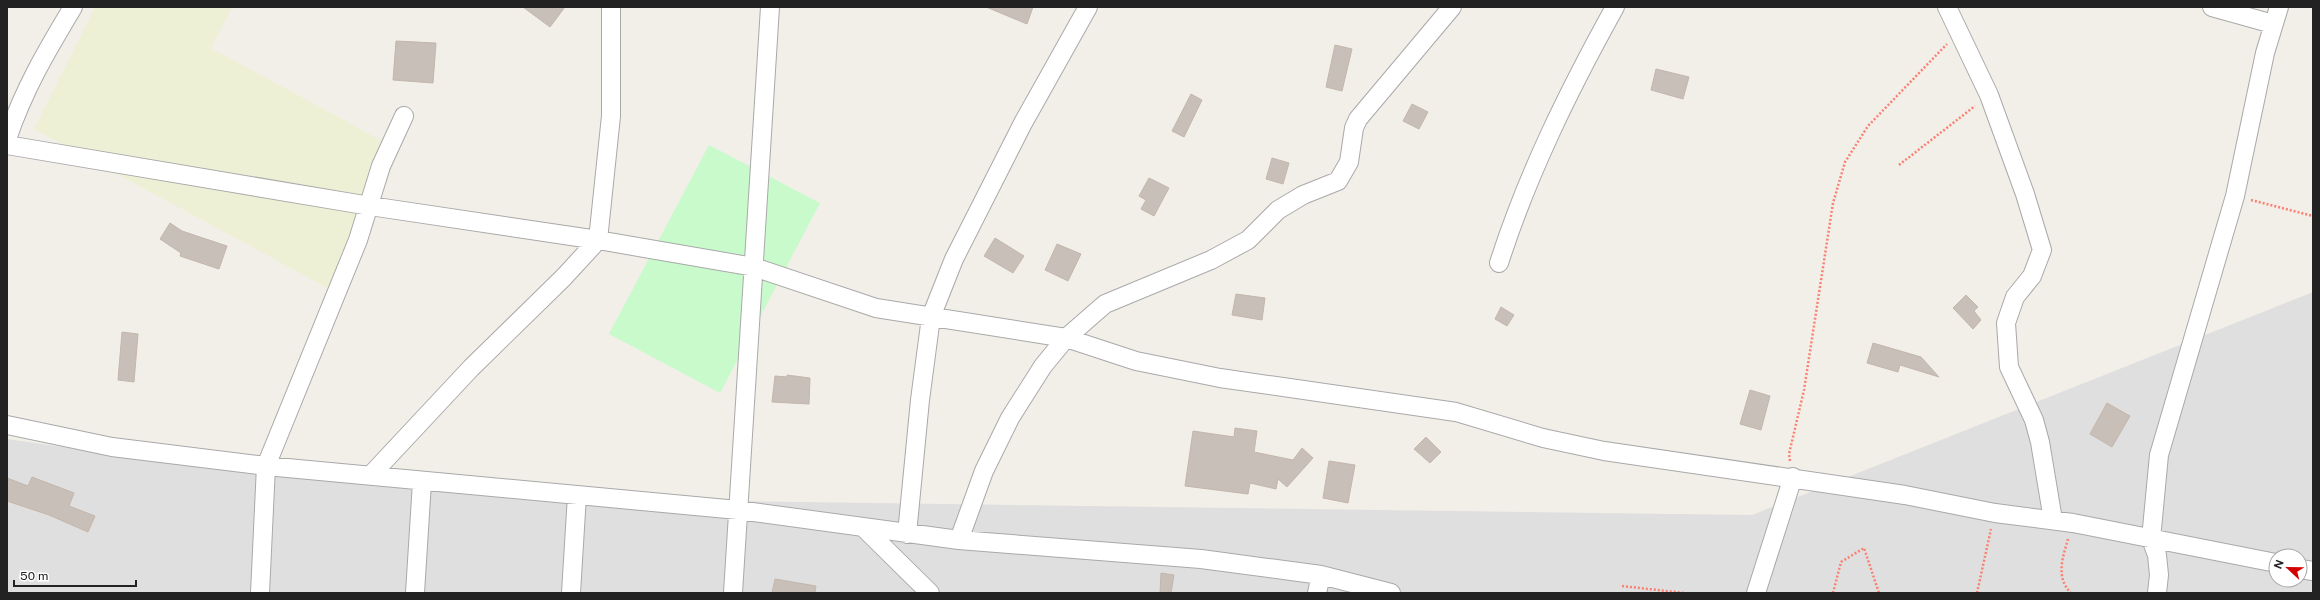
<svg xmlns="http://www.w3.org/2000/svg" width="2320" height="600" viewBox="0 0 2320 600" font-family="'Public Sans',sans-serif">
  <rect width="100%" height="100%" fill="#f2efe9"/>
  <path fill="#e0dfdf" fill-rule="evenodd" d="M 2313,292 L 2313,593 L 7,593 L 7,439 L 119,455 L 725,501 L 1752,515 ZM 2276,556 L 2300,556 L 2300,580 L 2276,580 Z"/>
  <path fill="#eef0d5" d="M 95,7 L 232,7 L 211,48 L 399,150 L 344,297 L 34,129 Z"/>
  <path fill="#c8facc" d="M 709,145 L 820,203 L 720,393 L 609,334 Z"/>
  <path fill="#c7bfb8" stroke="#c4b6ab" d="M 523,7 L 565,7 L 550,27 Z
    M 986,7 L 1033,7 L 1027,24 Z
    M 396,41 L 436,43 L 433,83 L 393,80 Z
    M 1335,45 L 1352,49 L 1342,91 L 1326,87 Z
    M 1656,69 L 1689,77 L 1683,99 L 1651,90 Z
    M 1191,94 L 1202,100 L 1184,137 L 1172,131 Z
    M 1412,104 L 1428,112 L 1419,129 L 1403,121 Z
    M 1272,158 L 1289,163 L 1283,184 L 1266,179 Z
    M 1149,178 L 1169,188 L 1154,216 L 1141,209 L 1146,200 L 1139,196 Z
    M 170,223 L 182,231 L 227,246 L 219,269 L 180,256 L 181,253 L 160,239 Z
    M 995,238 L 1024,256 L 1013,273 L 984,256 Z
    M 1057,244 L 1081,254 L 1068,281 L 1045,270 Z
    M 1236,294 L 1265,298 L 1262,320 L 1232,315 Z
    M 1966,295 L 1978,307 L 1974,311 L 1981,320 L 1973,329 L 1953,308 Z
    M 1501,307 L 1514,315 L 1507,326 L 1495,319 Z
    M 122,332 L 138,334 L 134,382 L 118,380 Z
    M 1873,343 L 1921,357 L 1939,377 L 1900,365 L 1898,372 L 1867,363 Z
    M 787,375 L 810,378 L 809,404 L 772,402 L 775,376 L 787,377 Z
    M 1750,390 L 1770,396 L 1761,430 L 1740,424 Z
    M 2107,403 L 2130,416 L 2112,447 L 2090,434 Z
    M 1235,428 L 1257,431 L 1254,452 L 1293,460 L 1302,448 L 1313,458 L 1287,487 L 1278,479 L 1276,489 L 1250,483 L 1248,494 L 1185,486 L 1193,431 L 1234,437 Z
    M 1426,437 L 1441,452 L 1430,463 L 1414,449 Z
    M 1329,461 L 1355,465 L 1348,503 L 1323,498 Z
    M 32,477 L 74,493 L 69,506 L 95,516 L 88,532 L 49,515 L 7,501 L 7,478 L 28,486 Z
    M 1161,573 L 1174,575 L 1171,593 L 1160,593 Z
    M 775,579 L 816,586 L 815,593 L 772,593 Z"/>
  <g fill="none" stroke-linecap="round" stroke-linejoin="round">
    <g stroke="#a9a9a9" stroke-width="20">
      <path id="minor" d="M 1947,7 L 1989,95 L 2025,194 L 2042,250 L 2032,276 L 2015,297 L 2006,323 L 2009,367 L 2034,420 L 2040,442 L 2053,520
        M 2212,7 L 2273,24
        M 7,139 C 24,89 46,52 73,7
        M 7,145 L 370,206 L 598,240 L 754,267 L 876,308 L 1066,338 L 1136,361 L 1220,378 L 1456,412 L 1543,438 L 1604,451 L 1905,495 L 1995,513 L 2073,523 L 2276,563
        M 1499,263 C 1528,173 1569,90 1615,7
        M 7,425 L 112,447 L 266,466 L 738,510 L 959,540 L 1201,559 L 1321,575 L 1391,593
        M 370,476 L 471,368 L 564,277 L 598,240 L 611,116 L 611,7
        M 864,528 L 930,593
        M 907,534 L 920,400 L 931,317 L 954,259 L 987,194 L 1023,123 L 1088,7
        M 959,540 L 984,471 L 1010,418 L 1043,366 L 1066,338 L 1105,304 L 1211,260 L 1248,240 L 1278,210 L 1303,195 L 1338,181 L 1349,162 L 1354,128 L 1358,119 L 1452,7
        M 2300,569 L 2313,571
        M 260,593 L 266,466 L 358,240 L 381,166 L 404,116
        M 415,593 L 422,482
        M 571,593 L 577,495
        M 733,593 L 770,7
        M 1317,593 L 1321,575
        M 1756,593 L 1793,477
        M 2157,593 L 2159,575 L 2157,555 L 2151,539 L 2159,455 L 2235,196 L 2265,53 L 2279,7"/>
    </g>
    <path stroke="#fa8072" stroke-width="2.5" stroke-dasharray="2 2" stroke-linecap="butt" d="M 1899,165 L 1975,106
      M 2251,200 L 2313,216
      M 1790,461 L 1789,454 L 1804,390 L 1833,203 L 1845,162 L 1868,126 L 1947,44
      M 2068,539 C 2063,557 2055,577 2071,593
      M 1622,586 L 1684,593
      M 1833,593 L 1841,562 L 1864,548 L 1879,593
      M 1977,593 L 1991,529"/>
    <use href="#minor" stroke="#fff" stroke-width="18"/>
  </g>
  <rect width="2320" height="600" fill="none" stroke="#222222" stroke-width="16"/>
  <g transform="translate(2288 568) rotate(292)"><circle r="19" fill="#ffffff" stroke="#a7a7a7"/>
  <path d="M0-3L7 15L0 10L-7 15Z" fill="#d40000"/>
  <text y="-6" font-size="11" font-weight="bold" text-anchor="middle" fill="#222222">N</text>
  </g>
  <path d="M14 580v6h122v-6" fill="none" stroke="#222222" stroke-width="2"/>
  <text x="20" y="580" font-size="12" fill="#222222" stroke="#ffffff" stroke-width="3" paint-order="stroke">50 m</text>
</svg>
